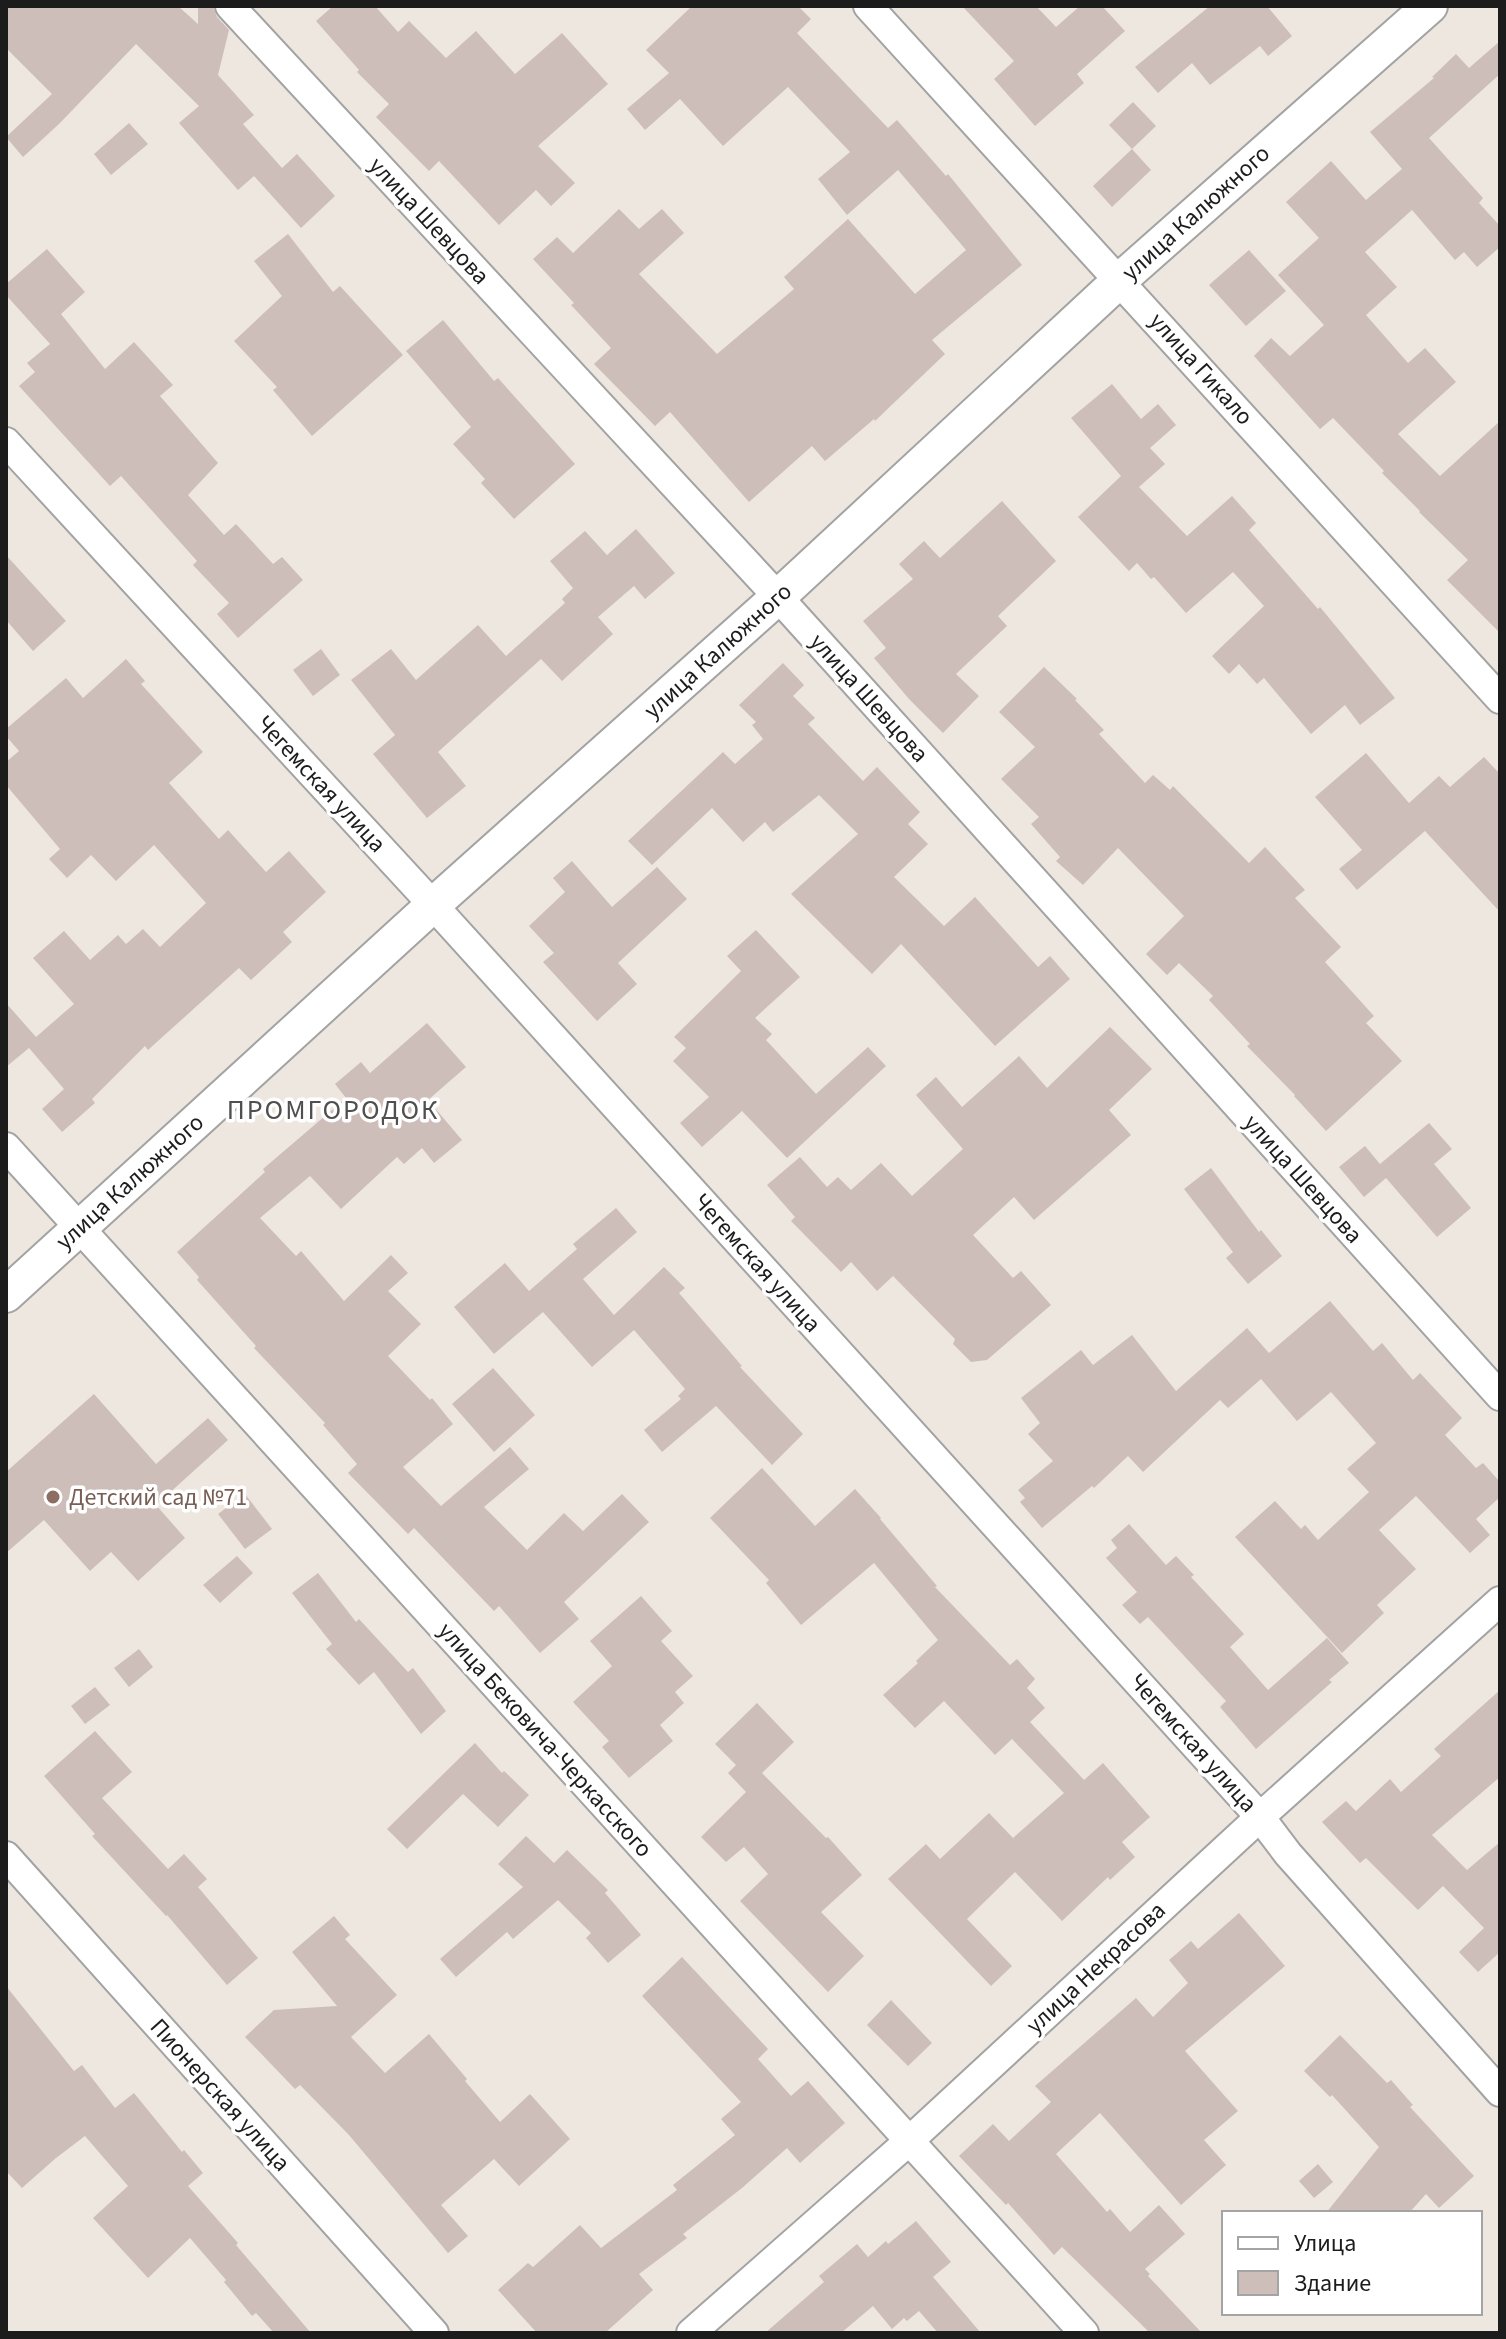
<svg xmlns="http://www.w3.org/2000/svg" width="1506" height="2339" viewBox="0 0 1506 2339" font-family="'Source Sans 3',sans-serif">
  <rect width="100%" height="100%" fill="#eee7e0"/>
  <path fill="#cebeb9" d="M 6,6 L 178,6 L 198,24 L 198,6 L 213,6 L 217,17 L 229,30 L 218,75 L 254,115 L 243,124 L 282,168 L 297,154 L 335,196 L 301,228 L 254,176 L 238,190 L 179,123 L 199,106 L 136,44 L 59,124 L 23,157 L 6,137 L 52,94 L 6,48 Z
    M 333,6 L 375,6 L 398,32 L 409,21 L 446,58 L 476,31 L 515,74 L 562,33 L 608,84 L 538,146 L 575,183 L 551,206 L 536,190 L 499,225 L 439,161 L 429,171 L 376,117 L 389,104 L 357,72 L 359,70 L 316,21 Z
    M 692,6 L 798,6 L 811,19 L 797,33 L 888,128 L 897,120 L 946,176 L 948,174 L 1022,265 L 932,340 L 945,354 L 875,421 L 874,419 L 825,461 L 812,446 L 749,502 L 670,412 L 655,426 L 594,364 L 611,348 L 571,305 L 574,303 L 533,259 L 557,237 L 573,253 L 619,209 L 639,229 L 662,209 L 684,233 L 639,274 L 717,354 L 794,289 L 784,277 L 848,219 L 915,294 L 966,250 L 898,170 L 847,215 L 818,179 L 850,152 L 788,87 L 723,146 L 680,99 L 645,130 L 627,109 L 669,73 L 646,50 Z
    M 962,6 L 1036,6 L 1056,27 L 1080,6 L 1102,6 L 1125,31 L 1077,74 L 1084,83 L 1035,126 L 994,79 L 1014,61 Z
    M 1210,6 L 1267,6 L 1292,36 L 1268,56 L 1260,46 L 1210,85 L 1192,63 L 1158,93 L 1135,67 Z
    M 1500,41 L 1500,74 L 1429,138 L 1483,198 L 1479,203 L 1500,226 L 1500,247 L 1477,267 L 1464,252 L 1455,260 L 1412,210 L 1365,252 L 1397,287 L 1366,315 L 1408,363 L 1425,348 L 1456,382 L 1398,434 L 1440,476 L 1500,421 L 1500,633 L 1447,580 L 1468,560 L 1419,512 L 1420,511 L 1382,473 L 1384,471 L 1333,418 L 1320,429 L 1254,356 L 1271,338 L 1290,356 L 1324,325 L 1278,275 L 1319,238 L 1286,202 L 1331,161 L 1366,200 L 1402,169 L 1370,132 L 1434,78 L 1432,77 L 1456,54 L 1469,68 Z
    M 1133,102 L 1156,126 L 1132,149 L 1109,125 Z
    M 129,123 L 148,144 L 111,175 L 94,154 Z
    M 1132,149 L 1151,170 L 1112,207 L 1093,186 Z
    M 288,234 L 333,292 L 340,286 L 403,355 L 312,436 L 273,390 L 277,387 L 234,341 L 282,296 L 254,261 Z
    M 47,249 L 85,292 L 61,314 L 105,369 L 134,342 L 173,385 L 160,396 L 218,463 L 188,495 L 224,535 L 236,524 L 273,564 L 282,557 L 303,580 L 238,638 L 217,614 L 229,603 L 193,565 L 197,561 L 121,476 L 110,486 L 19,386 L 35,372 L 27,363 L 50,344 L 6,295 L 6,284 Z
    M 1249,250 L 1286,291 L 1246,326 L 1209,285 Z
    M 443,320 L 494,381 L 498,378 L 575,464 L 514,519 L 481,483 L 485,479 L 453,444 L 471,427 L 406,351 Z
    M 1112,384 L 1141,419 L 1158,404 L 1176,425 L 1150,448 L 1165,464 L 1139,487 L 1187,536 L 1232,496 L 1256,523 L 1249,530 L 1318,609 L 1320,607 L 1395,698 L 1360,725 L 1345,705 L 1311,734 L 1264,678 L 1257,684 L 1239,664 L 1229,674 L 1212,656 L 1264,606 L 1233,572 L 1186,613 L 1154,577 L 1151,579 L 1137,563 L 1129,571 L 1078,517 L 1121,476 L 1071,418 Z
    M 1002,501 L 1056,561 L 998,616 L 1007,626 L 956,674 L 979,696 L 943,733 L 909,699 L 874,658 L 886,648 L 863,621 L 913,579 L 899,564 L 924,541 L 940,558 Z
    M 636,529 L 675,573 L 645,599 L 634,586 L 598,617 L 613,634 L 562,681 L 541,659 L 438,752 L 466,786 L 427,818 L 373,754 L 395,735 L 351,680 L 391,649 L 416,680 L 478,625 L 506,656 L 565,603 L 562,599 L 573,588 L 550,561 L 585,531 L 607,555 Z
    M 6,555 L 66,621 L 33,651 L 6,620 Z
    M 321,649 L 340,675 L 313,696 L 293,670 Z
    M 126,659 L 145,681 L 141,684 L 203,752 L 169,783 L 219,839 L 228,830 L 266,872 L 289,851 L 326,892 L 283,932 L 292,942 L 251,980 L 239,968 L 148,1050 L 145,1046 L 92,1099 L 95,1103 L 62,1132 L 42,1109 L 64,1089 L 29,1048 L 6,1067 L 6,1003 L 36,1037 L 74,1004 L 33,958 L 64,931 L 90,960 L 118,935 L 126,944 L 143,929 L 160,947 L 206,903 L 154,845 L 116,881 L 91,855 L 67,878 L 49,859 L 60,849 L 6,785 L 6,762 L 19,751 L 6,736 L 6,729 L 66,678 L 83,698 Z
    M 783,663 L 804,685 L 793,696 L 815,718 L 808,724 L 863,781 L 877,767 L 920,812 L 908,824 L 928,844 L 894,877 L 944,926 L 975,897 L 1038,967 L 1050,956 L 1070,979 L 995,1046 L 901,944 L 872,974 L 791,894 L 858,834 L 819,795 L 773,832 L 765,822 L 743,842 L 712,808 L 652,865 L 628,841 L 723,752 L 735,764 L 763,739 L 752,725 L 756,722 L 739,705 Z
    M 1044,667 L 1077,699 L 1075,700 L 1104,730 L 1099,734 L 1145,783 L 1153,775 L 1170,790 L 1173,786 L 1249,863 L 1265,847 L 1305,890 L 1295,898 L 1341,947 L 1325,962 L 1374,1016 L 1366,1023 L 1402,1061 L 1326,1131 L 1294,1096 L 1295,1095 L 1247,1046 L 1250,1044 L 1209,1000 L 1213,996 L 1179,963 L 1167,975 L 1146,954 L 1184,916 L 1118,848 L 1083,885 L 1056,861 L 1060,857 L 1031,824 L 1039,817 L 1001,779 L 1035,747 L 999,712 Z
    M 1366,753 L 1409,803 L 1439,776 L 1450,787 L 1484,757 L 1500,774 L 1500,912 L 1425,831 L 1357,890 L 1339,869 L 1362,850 L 1315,797 Z
    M 572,861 L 612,907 L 657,867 L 687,899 L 618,963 L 637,984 L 597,1021 L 543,962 L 554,953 L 529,926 L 565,892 L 553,878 Z
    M 756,930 L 800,977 L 755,1018 L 772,1034 L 766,1040 L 816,1094 L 868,1047 L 886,1066 L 787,1158 L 742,1111 L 702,1147 L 680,1123 L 709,1097 L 673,1061 L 686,1048 L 674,1037 L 741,971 L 727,956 Z
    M 427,1023 L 466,1067 L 428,1100 L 462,1140 L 434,1163 L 422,1148 L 404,1164 L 397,1157 L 341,1209 L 310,1176 L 260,1218 L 296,1256 L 301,1251 L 344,1301 L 391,1255 L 408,1273 L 388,1291 L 421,1324 L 388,1356 L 430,1400 L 432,1398 L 453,1424 L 403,1467 L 441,1506 L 510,1447 L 529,1469 L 484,1507 L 527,1550 L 564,1513 L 583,1531 L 622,1494 L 649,1522 L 564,1602 L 579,1619 L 540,1653 L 499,1606 L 494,1611 L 414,1528 L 408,1534 L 348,1473 L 357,1464 L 323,1425 L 325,1423 L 254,1348 L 256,1346 L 197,1280 L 199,1277 L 177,1252 L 265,1172 L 263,1169 L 346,1098 L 335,1084 L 361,1062 L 370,1073 Z
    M 1110,1027 L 1152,1069 L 1109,1110 L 1131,1135 L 1034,1220 L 1014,1197 L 973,1235 L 1013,1278 L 1021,1271 L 1051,1305 L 987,1360 L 971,1362 L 953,1344 L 955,1339 L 893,1276 L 877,1291 L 851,1262 L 841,1272 L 791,1221 L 795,1217 L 767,1185 L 800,1157 L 827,1187 L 838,1177 L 851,1190 L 881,1163 L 912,1196 L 963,1149 L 916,1095 L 936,1077 L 962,1107 L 1019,1056 L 1047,1088 Z
    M 1429,1123 L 1452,1149 L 1434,1164 L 1471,1208 L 1437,1237 L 1386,1178 L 1364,1197 L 1339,1167 L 1365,1146 L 1380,1164 Z
    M 1211,1168 L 1259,1232 L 1261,1230 L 1282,1256 L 1248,1284 L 1226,1258 L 1233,1252 L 1184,1189 Z
    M 616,1208 L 637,1232 L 583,1279 L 614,1315 L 664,1267 L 685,1288 L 679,1293 L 742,1366 L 740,1367 L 803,1434 L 772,1465 L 716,1406 L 662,1452 L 644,1430 L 681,1399 L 678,1396 L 685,1389 L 634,1330 L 592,1367 L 543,1312 L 494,1354 L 454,1307 L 505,1263 L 529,1291 L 577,1249 L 573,1244 Z
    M 1330,1301 L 1373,1351 L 1382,1343 L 1413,1380 L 1420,1373 L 1462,1418 L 1445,1435 L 1476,1468 L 1483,1463 L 1500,1482 L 1500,1497 L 1476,1519 L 1490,1535 L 1470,1553 L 1416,1496 L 1379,1530 L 1416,1569 L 1377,1605 L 1384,1613 L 1342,1653 L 1235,1537 L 1275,1501 L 1301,1529 L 1305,1525 L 1318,1540 L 1369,1492 L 1347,1469 L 1376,1443 L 1331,1392 L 1297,1421 L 1261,1379 L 1228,1408 L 1220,1400 L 1143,1472 L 1128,1456 L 1094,1488 L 1092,1486 L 1042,1528 L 1020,1502 L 1025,1498 L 1018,1490 L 1053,1461 L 1028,1434 L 1040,1423 L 1021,1398 L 1081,1350 L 1093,1365 L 1132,1335 L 1176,1391 L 1247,1328 L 1269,1353 Z
    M 493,1368 L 535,1415 L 494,1452 L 452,1404 Z
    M 94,1394 L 156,1464 L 208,1418 L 228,1440 L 156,1505 L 185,1538 L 138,1581 L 111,1552 L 90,1571 L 44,1520 L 6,1553 L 6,1472 Z
    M 762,1468 L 815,1526 L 855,1489 L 881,1518 L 880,1519 L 937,1586 L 935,1587 L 1010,1665 L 1017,1659 L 1035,1679 L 1027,1688 L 1045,1708 L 1030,1722 L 1084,1780 L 1103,1763 L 1150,1817 L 1122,1842 L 1135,1857 L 1110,1880 L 1108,1877 L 1062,1921 L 1015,1872 L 967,1919 L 1012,1966 L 991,1986 L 888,1879 L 926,1844 L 940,1859 L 989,1813 L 1013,1838 L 1064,1793 L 1012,1739 L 995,1755 L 944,1701 L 915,1728 L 883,1695 L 918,1663 L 916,1661 L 938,1640 L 874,1563 L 801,1625 L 766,1583 L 769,1580 L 710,1518 Z
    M 245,1494 L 272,1529 L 245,1549 L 218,1514 Z
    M 1129,1524 L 1166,1565 L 1176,1556 L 1194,1575 L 1191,1577 L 1244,1634 L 1230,1647 L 1268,1690 L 1327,1638 L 1349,1663 L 1329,1680 L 1332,1682 L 1256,1749 L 1220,1707 L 1226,1701 L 1148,1617 L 1140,1624 L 1122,1605 L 1137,1592 L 1106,1558 L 1117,1548 L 1111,1540 Z
    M 237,1556 L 253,1573 L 220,1603 L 203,1585 Z
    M 318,1573 L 356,1622 L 359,1619 L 408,1672 L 413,1668 L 446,1711 L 421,1734 L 374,1672 L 359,1685 L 326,1649 L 332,1644 L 292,1593 Z
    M 641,1596 L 672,1631 L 661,1641 L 693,1676 L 675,1692 L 684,1703 L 660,1725 L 673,1741 L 629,1778 L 602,1747 L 609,1741 L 573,1702 L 612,1666 L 590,1641 Z
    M 139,1649 L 153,1667 L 129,1687 L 114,1668 Z
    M 95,1687 L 110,1705 L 85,1724 L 71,1706 Z
    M 1500,1690 L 1500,1777 L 1432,1835 L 1467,1870 L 1500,1842 L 1500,1952 L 1478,1972 L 1459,1952 L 1484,1928 L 1443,1886 L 1418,1910 L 1366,1858 L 1360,1863 L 1322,1822 L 1346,1801 L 1356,1811 L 1390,1779 L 1401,1792 L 1441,1756 L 1434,1749 Z
    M 757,1703 L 794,1742 L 762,1773 L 826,1838 L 828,1837 L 862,1875 L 821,1912 L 864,1956 L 828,1992 L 740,1901 L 768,1874 L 744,1847 L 726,1862 L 701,1837 L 746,1792 L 728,1773 L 736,1765 L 715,1744 Z
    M 95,1731 L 132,1772 L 102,1798 L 168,1869 L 184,1854 L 207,1879 L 198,1887 L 258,1958 L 227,1985 L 167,1915 L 166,1916 L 92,1836 L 95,1834 L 44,1776 Z
    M 475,1743 L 502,1773 L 504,1771 L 529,1795 L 498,1827 L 463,1794 L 407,1849 L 387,1829 Z
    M 526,1836 L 554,1863 L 567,1850 L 608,1890 L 605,1893 L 641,1935 L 608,1963 L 586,1938 L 591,1933 L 558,1900 L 513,1939 L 507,1932 L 456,1977 L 440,1959 L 523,1887 L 498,1864 Z
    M 1239,1913 L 1285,1966 L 1185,2051 L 1238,2111 L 1204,2140 L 1226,2165 L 1181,2205 L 1100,2113 L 1056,2154 L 1107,2212 L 1110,2209 L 1130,2232 L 1159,2205 L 1185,2234 L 1145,2269 L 1150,2274 L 1148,2276 L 1202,2333 L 1150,2333 L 1062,2247 L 1054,2255 L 1008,2203 L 1006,2205 L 959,2156 L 993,2124 L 1009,2141 L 1051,2102 L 1035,2086 L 1136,1998 L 1153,2017 L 1188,1983 L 1169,1960 L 1191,1941 L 1198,1949 Z
    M 334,1916 L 350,1935 L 345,1939 L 397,1995 L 351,2037 L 385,2073 L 429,2034 L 467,2079 L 465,2081 L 500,2122 L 530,2094 L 570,2139 L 519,2186 L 494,2159 L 441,2205 L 468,2236 L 448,2253 L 349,2135 L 300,2085 L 295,2089 L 245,2037 L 274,2010 L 337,2006 L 292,1952 Z
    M 682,1957 L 768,2049 L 758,2059 L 791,2096 L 808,2081 L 845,2123 L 800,2163 L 787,2148 L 742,2188 L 683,2234 L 687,2238 L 639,2274 L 653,2290 L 605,2333 L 537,2333 L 498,2290 L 528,2263 L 533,2267 L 580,2225 L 601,2248 L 677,2190 L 673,2185 L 735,2135 L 721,2119 L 741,2102 L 642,1996 Z
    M 6,1986 L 74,2071 L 82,2065 L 115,2108 L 134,2093 L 182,2152 L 184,2150 L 203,2173 L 188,2186 L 238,2243 L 236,2245 L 311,2333 L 274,2333 L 256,2313 L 252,2316 L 224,2282 L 226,2280 L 190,2238 L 148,2278 L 93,2218 L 128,2186 L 85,2136 L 56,2158 L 22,2188 L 6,2171 Z
    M 891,2000 L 932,2043 L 908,2066 L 867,2025 Z
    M 1340,2035 L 1387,2083 L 1391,2080 L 1413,2105 L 1410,2107 L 1474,2176 L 1439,2208 L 1426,2194 L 1409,2213 L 1326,2213 L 1379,2147 L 1332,2095 L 1330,2097 L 1304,2071 Z
    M 1318,2164 L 1333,2182 L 1314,2198 L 1299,2181 Z
    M 916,2221 L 951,2262 L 933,2277 L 981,2333 L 938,2333 L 919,2311 L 907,2321 L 904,2318 L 892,2329 L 873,2306 L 841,2333 L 765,2333 L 824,2282 L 819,2276 L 857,2244 L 868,2257 L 886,2241 L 888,2244 Z"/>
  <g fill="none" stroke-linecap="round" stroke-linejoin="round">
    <g stroke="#a3a3a3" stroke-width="32">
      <path id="minor" d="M 230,6 L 778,597 L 1500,1396
        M 868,6 L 1500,699
        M 6,442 L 433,905 L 1260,1817 L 1288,1854 L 1500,2092
        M 6,1147 L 1084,2333
        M 6,1856 L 434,2333
        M 691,2333 L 909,2141 L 1260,1817 L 1500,1601"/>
    </g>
    <g stroke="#a3a3a3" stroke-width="38">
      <path id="tertiary" d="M 6,1295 L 433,905 L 778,597 L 1120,280 L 1430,6"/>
    </g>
    <use href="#minor" stroke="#fff" stroke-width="28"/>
    <use href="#tertiary" stroke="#fff" stroke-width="34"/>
  </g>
  <circle fill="#8d6e63" stroke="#fff" stroke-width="3" cx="53" cy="1497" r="8"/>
  <g text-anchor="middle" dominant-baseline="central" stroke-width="7" stroke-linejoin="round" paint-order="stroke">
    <g font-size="24" fill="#1c1c1c" stroke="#fff">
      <text transform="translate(1196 213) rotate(-42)">улица Калюжного</text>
      <text transform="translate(429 221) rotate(47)">улица Шевцова</text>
      <text transform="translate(1201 369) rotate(48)">улица Гикало</text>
      <text transform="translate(718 651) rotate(-42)">улица Калюжного</text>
      <text transform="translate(869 698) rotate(48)">улица Шевцова</text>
      <text transform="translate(321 784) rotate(47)">Чегемская улица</text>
      <text transform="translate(1303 1179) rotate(48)">улица Шевцова</text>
      <text transform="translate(130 1182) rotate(-42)">улица Калюжного</text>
      <text transform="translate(757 1263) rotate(48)">Чегемская улица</text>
      <text transform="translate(545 1740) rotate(48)">улица Бековича-Черкасского</text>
      <text transform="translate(1193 1743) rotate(48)">Чегемская улица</text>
      <text transform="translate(1096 1968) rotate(-43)">улица Некрасова</text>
      <text transform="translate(220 2095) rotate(48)">Пионерская улица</text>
    </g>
    <g font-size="24" fill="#785e54" stroke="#fff" text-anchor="start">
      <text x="69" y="1497">Детский сад №71</text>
    </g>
    <g font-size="28" letter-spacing="2" fill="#4f4f4f" stroke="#fff">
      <text x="333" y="1110">ПРОМГОРОДОК</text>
    </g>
  </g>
  <rect width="1506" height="2339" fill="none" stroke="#1c1c1c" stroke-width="16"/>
  <rect x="1222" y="2211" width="260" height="104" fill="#ffffff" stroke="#a4a4a4" stroke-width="2"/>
  <rect x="1238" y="2237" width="40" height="12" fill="#ffffff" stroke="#a4a4a4" stroke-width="2"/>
  <text x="1294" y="2251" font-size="24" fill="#1c1c1c">Улица</text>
  <rect x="1238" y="2271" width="40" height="24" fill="#cebeb9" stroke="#a4a4a4" stroke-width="2"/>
  <text x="1294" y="2291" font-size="24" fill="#1c1c1c">Здание</text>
</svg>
